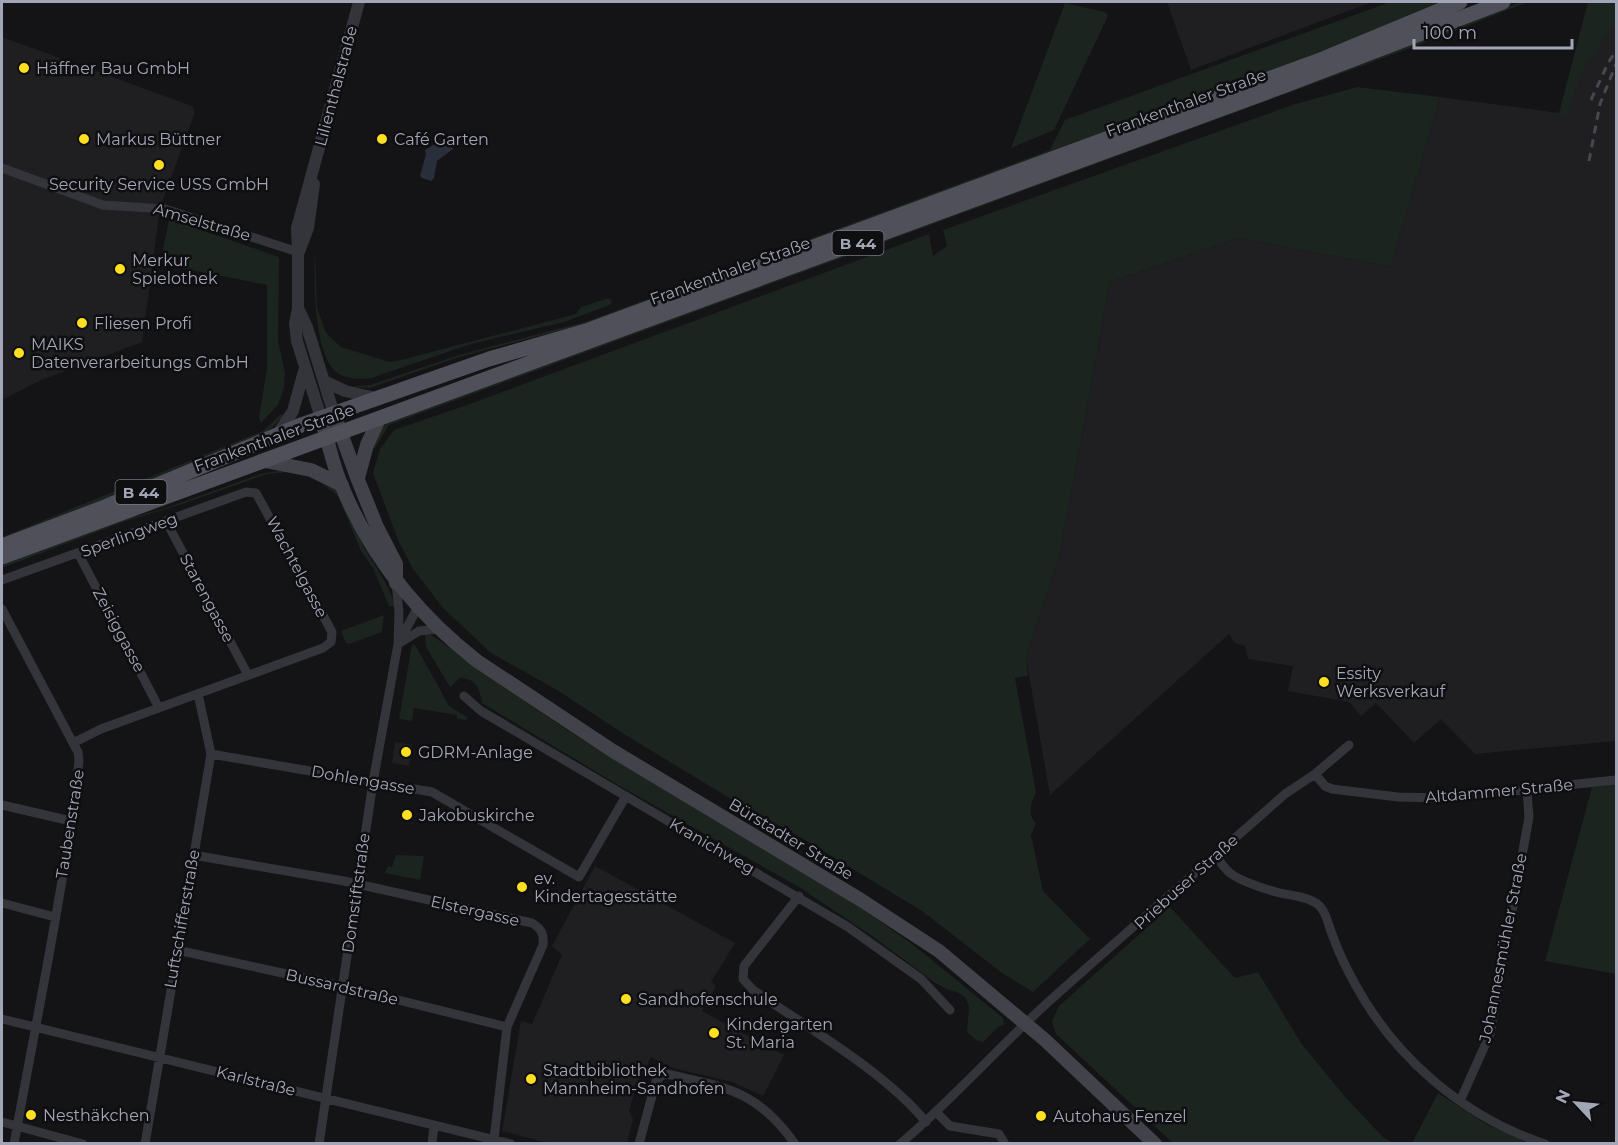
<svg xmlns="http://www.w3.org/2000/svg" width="1618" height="1145" viewBox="0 0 1618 1145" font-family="Montserrat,sans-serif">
  <rect width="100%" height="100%" fill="#141315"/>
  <path fill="#1f1f22" d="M 1167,2 L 1372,2 L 1191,70 Z
    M 1589,2 L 1616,2 L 1616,741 L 1475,754 L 1441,719 L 1414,743 L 1376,703 L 1361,716 L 1349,702 L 1288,691 L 1293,666 L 1248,659 L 1245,646 L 1235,643 L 1229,634 L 1050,795 L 1026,658 L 1060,554 L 1110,282 L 1239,238 L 1391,267 L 1440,97 L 1559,113 Z
    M 2,37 L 192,106 L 195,112 L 160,208 L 142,342 L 39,381 L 2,400 Z
    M 395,742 L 412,745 L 409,766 L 392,763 Z
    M 595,866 L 735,943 L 711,982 L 716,986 L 702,1011 L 784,1055 L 763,1096 L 732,1082 L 673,1068 L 651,1057 L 636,1086 L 629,1111 L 633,1119 L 627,1143 L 548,1143 L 502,1131 L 521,1021 L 532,1024 L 562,955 L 552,946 Z"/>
  <path fill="#1b241e" d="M 1390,2 L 1440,2 L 1321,53 L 600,320 L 459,357 L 370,388 L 356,387 L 356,386 L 370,385 L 459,355 L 588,321 L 1050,150 L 1065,120 Z
    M 1520,2 L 1528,2 L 1432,40 L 389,425 L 375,448 L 372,447 L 378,433 L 388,421 L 1443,32 Z
    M 1588,2 L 1616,2 L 1616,22 L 1582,72 L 1566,117 L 1559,113 Z
    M 1065,3 L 1105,12 L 1108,16 L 1054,130 L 1011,148 Z
    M 1357,87 L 1440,97 L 1391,267 L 1239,238 L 1110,282 L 1060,554 L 1026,658 L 1028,676 L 1015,678 L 1036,792 C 1031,805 1027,813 1036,824 L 1031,835 L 1043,891 L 1090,939 L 1033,992 L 1002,973 L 922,911 L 805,840 L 736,802 L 627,736 L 557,690 L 491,653 L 443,608 L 413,569 L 398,540 L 373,473 L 380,449 L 394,430 L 464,406 L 929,234 L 933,256 L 947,246 L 943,230 L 1292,105 Z
    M 169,219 L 279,257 L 278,340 L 285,373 L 284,388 L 278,405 L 261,423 L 259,417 L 267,368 L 267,285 L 160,264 Z
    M 315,248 L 317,308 L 326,333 L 341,347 L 390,362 L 405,359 L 576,314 L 581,307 L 609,298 L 612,301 L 610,305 L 564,322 L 471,344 L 371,378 C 358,380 341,379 332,368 C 313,342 314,279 315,248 Z
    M 285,414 L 273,427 L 264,433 L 118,497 L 2,540 L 2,537 L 263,431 L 280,415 Z
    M 282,470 L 290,472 L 267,474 L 179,505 L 126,521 L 2,568 L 2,563 L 126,519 L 166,508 L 260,474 Z
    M 318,480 C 327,484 336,486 342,495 C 352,508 355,528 362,543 C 373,564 389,583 395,606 L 389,606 L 373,568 L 361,551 L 338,496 Z
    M 384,615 L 382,632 L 349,644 L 346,643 L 341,631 Z
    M 425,635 L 431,635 L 443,643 L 481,672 L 575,735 L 714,820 L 824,884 L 877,919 L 916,947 L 1003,1018 L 1004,1025 L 998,1027 L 983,1042 L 976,1040 L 967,1032 L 969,1007 L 966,998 L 959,993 L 946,989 L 934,982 L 875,938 L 799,887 L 618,785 L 482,703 C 479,688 477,679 460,678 L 450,687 L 426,647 Z
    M 412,644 L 416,646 L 449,706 L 467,717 L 466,720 L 457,719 L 457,715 L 414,708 L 412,721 L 399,719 Z
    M 1616,784 L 1616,974 L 1545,961 L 1592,787 Z
    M 396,855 L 424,856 L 420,880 L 385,873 L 388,866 L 392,867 Z
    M 1170,907 L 1235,978 L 1258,972 L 1301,1043 L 1346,1098 L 1384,1138 L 1394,1143 L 1173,1143 L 1056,1034 L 1052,1021 L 1059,1006 Z
    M 1438,1093 L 1486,1124 L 1528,1143 L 1412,1143 Z"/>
  <path fill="#282f3a" d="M 443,139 L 450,141 L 453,149 L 437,161 L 434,178 L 431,181 L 422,178 L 420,176 L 426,154 L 425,150 Z"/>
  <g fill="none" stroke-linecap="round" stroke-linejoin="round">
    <path stroke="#34343b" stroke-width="9" d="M 2,168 L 103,205 L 165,209 L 298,252
      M 166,521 L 248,675
      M 78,553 L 159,708
      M 2,580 L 246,492 L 256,493 L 332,632 L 331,642 L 323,648 L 101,729 L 73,743 L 78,752 L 79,761 C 64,889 37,1016 14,1144
      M 2,609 L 73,743
      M 399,642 L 418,607
      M 398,644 L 419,631 L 439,629
      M 464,696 L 481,711 L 848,927 L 921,979 L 950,1010
      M 211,754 L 432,792 L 579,877 L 626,796
      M 1315,774 L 1325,786 L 1332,789 L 1398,797 L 1440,798 L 1616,780
      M 2,805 L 71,821
      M 193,855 L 344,881 L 532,923 C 542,929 544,934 543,945 L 507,1027 L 494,1139
      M 1215,856 C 1220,861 1224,868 1230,873 C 1242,882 1262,888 1276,892 C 1290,896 1313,896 1322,909 C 1327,916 1329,927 1332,934 C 1338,951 1346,968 1355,984 C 1395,1058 1464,1117 1545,1144
      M 799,896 L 744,966 L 743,979 L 753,990 C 808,1028 884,1071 926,1122
      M 2,903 L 55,917
      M 177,950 L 342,986 L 507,1027
      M 2,1019 L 511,1144
      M 1460,1101 L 1490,1034 L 1529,817 L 1527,791
      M 936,1112 L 950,1126 L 999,1134 L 1005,1144
      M 2,1122 L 83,1144
      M 145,1144 L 211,754 L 198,694
      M 319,1144 L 373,782 L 398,644 L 399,612 L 396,583
      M 432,1144 L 434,1125
      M 639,1144 L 656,1081 L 661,1076 L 667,1074 C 727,1088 757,1090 795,1144
      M 900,1144 C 951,1101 996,1050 1045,1005 C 1124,934 1205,865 1285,794 L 1315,774 L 1349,745"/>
    <path stroke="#34343b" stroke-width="12" d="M 299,252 L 308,228 L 314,184
      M 298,308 L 307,327 L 334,414
      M 324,381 L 345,391 L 376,398
      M 321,418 L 297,341 L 295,324 L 298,308 L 298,252 L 297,228 L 359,2
      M 278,434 L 293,411 L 304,371"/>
    <path stroke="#42424b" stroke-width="14" d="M 334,414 L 358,480 L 377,527 L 396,564 L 396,583
      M 321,418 C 328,440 332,463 341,484 C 370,556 417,614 477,661 L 613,751 L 861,900 L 939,951 L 1045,1040 L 1155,1144
      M 265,461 L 311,470 L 342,485
      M 358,478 L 367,445 L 379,419"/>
    <path stroke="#50505a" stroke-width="15" d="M 2,546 L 105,507 L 301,425 L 489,359 L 586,331 L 1323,59 L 1460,2
      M 2,557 L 1286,85 L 1503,2"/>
    <path stroke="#474750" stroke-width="3" stroke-dasharray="8 6" stroke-linecap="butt" d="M 1591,100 L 1608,63 L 1616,51
      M 1589,161 L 1600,104 L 1616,64"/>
  </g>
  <g fill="#ffdf22" stroke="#0f0e10" stroke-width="2">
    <circle cx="24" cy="68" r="6"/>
    <circle cx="84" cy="139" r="6"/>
    <circle cx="382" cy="139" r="6"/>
    <circle cx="159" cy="165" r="6"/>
    <circle cx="120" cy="269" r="6"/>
    <circle cx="82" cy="323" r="6"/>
    <circle cx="19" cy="353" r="6"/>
    <circle cx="1324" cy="682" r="6"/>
    <circle cx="406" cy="752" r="6"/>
    <circle cx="407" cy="815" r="6"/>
    <circle cx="522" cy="887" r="6"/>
    <circle cx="626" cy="999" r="6"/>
    <circle cx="714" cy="1033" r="6"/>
    <circle cx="531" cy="1079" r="6"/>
    <circle cx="31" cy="1115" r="6"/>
    <circle cx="1041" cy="1116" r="6"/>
  </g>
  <g text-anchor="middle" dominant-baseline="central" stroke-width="5" stroke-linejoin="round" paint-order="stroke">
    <g fill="#0f0e10" stroke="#777885" stroke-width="1.5">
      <rect x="832.5" y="231" width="51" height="24" rx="4.5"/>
      <rect x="115.5" y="480" width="51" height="24" rx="4.5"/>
    </g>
    <g font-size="15" font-weight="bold" fill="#a3a6b7">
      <text x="858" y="243">B 44</text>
      <text x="141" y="492">B 44</text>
    </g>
    <g font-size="16" fill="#a3a6b7" stroke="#0f0e10" text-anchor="start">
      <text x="36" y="68">Häffner Bau GmbH</text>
      <text x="96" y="139">Markus Büttner</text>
      <text x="394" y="139">Café Garten</text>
      <text x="159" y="184" text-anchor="middle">Security Service USS GmbH</text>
      <text x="132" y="260">Merkur<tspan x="132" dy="18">Spielothek</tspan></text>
      <text x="94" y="323">Fliesen Profi</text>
      <text x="31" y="344">MAIKS<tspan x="31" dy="18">Datenverarbeitungs GmbH</tspan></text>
      <text x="1336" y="673">Essity<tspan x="1336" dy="18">Werksverkauf</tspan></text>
      <text x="418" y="752">GDRM-Anlage</text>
      <text x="419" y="815">Jakobuskirche</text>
      <text x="534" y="878">ev.<tspan x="534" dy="18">Kindertagesstätte</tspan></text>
      <text x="638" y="999">Sandhofenschule</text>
      <text x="726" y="1024">Kindergarten<tspan x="726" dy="18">St. Maria</tspan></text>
      <text x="543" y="1070">Stadtbibliothek<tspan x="543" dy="18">Mannheim-Sandhofen</tspan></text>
      <text x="43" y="1115">Nesthäkchen</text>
      <text x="1053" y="1116">Autohaus Fenzel</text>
    </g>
    <g font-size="16" fill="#a3a6b7" stroke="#0f0e10">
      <text transform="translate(336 86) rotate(-75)">Lilienthalstraße</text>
      <text transform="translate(1186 103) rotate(-20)">Frankenthaler Straße</text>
      <text transform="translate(202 222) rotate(16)">Amselstraße</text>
      <text transform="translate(730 271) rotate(-20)">Frankenthaler Straße</text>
      <text transform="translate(274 438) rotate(-20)">Frankenthaler Straße</text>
      <text transform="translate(129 535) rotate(-20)">Sperlingweg</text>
      <text transform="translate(297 567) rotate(62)">Wachtelgasse</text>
      <text transform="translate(207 598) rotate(62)">Starengasse</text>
      <text transform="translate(119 630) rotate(62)">Zeisiggasse</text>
      <text transform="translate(363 780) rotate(10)">Dohlengasse</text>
      <text transform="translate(1499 791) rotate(-5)">Altdammer Straße</text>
      <text transform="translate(70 824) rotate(-81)">Taubenstraße</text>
      <text transform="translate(791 839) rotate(31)">Bürstadter Straße</text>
      <text transform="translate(712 846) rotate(30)">Kranichweg</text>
      <text transform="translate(1186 882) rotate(-42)">Priebuser Straße</text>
      <text transform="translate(356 893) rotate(-82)">Domstiftstraße</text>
      <text transform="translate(475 911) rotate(13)">Elstergasse</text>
      <text transform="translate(182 919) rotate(-80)">Luftschifferstraße</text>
      <text transform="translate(1503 948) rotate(-79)">Johannesmühler Straße</text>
      <text transform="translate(342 987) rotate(13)">Bussardstraße</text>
      <text transform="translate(256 1081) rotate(14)">Karlstraße</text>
    </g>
  </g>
  <rect width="1618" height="1145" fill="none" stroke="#a3a6b7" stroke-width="6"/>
  <g transform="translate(1576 1103) rotate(296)" stroke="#0f0e10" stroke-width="4.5" paint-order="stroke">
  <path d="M0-4.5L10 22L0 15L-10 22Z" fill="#a3a6b7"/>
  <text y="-9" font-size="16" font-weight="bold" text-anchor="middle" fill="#a3a6b7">N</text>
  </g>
  <path d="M1414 39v9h158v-9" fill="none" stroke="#a3a6b7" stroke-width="3"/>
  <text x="1423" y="39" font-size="18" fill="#a3a6b7" stroke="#0f0e10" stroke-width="4.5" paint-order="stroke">100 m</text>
</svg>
